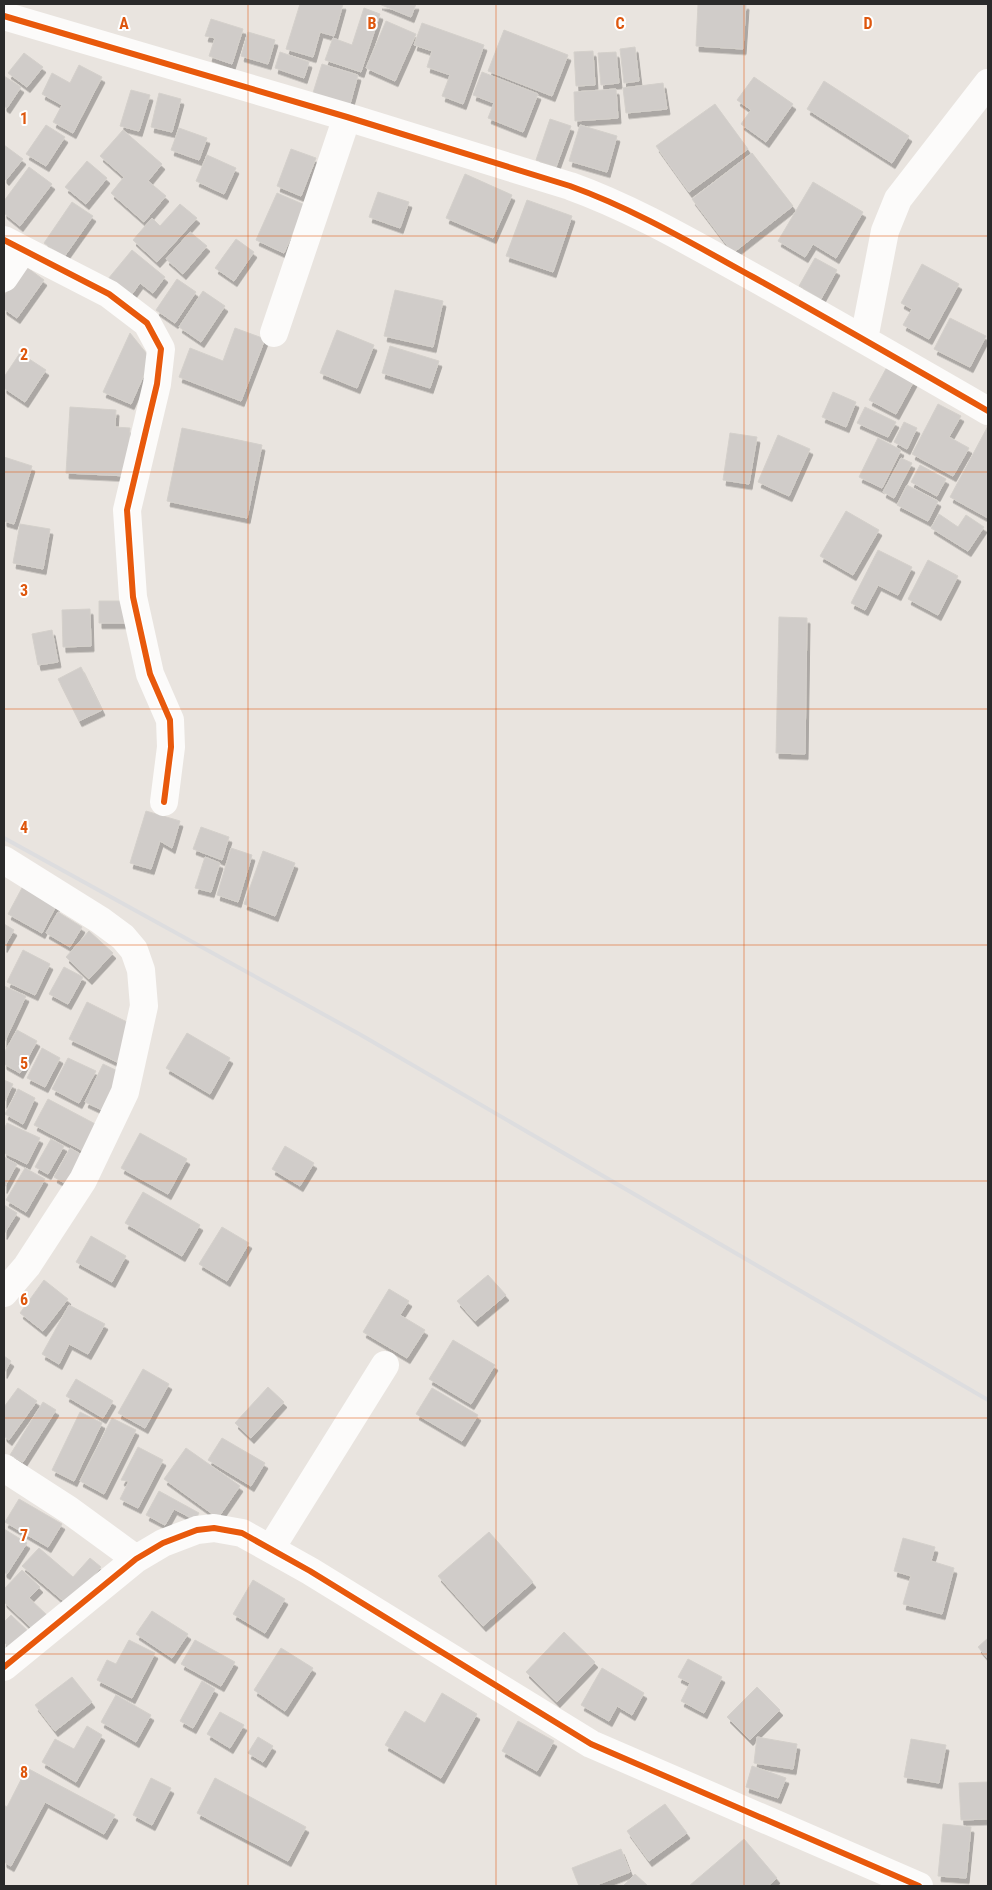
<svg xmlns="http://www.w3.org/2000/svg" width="992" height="1890" viewBox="0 0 992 1890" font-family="'Roboto Condensed',sans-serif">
  <defs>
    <filter id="shadow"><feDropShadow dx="3" dy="5.5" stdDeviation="0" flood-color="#0004"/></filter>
  </defs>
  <rect width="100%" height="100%" fill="#e9e4df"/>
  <path fill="#d0ccc9" stroke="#d4d0cb" filter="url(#shadow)" d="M 300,4 L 343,4 L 334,36 L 320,32 L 313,57 L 286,49 Z
    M 379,4 L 416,4 L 411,17 Z
    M 698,4 L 746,4 L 743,49 L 696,46 Z
    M 364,8 L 380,14 L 361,72 L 325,60 L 333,38 L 352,45 Z
    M 211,19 L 243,29 L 232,64 L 209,56 L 215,38 L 205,36 Z
    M 386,21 L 416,34 L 395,81 L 366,68 Z
    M 422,23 L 484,45 L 463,104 L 442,96 L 450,75 L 427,67 L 432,51 L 414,45 Z
    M 504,30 L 568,55 L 552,96 L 488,71 Z
    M 248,32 L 275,40 L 268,64 L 241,56 Z
    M 635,47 L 639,81 L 624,83 L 620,49 Z
    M 593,51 L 595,85 L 576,86 L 574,52 Z
    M 280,52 L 309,62 L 304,78 L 275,68 Z
    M 616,52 L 619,83 L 601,85 L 598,53 Z
    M 24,53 L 43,67 L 27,87 L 8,73 Z
    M 322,64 L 358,75 L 349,108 L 312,96 Z
    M 79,65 L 102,77 L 73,133 L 53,122 L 62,105 L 42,94 L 52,73 L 70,83 Z
    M 482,72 L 538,94 L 523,132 L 488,118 L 494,103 L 473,95 Z
    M 4,76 L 21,87 L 7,108 L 4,106 Z
    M 754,77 L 793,104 L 766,142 L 741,124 L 751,110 L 737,100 Z
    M 824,81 L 909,136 L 892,163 L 807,109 Z
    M 663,83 L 667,109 L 626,113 L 623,88 Z
    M 616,89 L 618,118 L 575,121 L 574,92 Z
    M 131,90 L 150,95 L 139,131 L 120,126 Z
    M 159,93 L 181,99 L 172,132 L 151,127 Z
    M 715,104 L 748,149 L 689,192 L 656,146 Z
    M 550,119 L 571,126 L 556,167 L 536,160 Z
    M 46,125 L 65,137 L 46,166 L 26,154 Z
    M 580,125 L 617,136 L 607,172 L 569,161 Z
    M 179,128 L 207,138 L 199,160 L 171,150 Z
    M 123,130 L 162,164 L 148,181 L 166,196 L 144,222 L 111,193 L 124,177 L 100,156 Z
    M 4,145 L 23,159 L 6,180 L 4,178 Z
    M 291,149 L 316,158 L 301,196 L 277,186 Z
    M 752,153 L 793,206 L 733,253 L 692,199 Z
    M 207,155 L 236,168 L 224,194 L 196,181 Z
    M 87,161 L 107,178 L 86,204 L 65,187 Z
    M 29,167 L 52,184 L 20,226 L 4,213 L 4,201 Z
    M 465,174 L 512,195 L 493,238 L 446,218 Z
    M 813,182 L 863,212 L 836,258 L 813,244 L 805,257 L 778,241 Z
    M 378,192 L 409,202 L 400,228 L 369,217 Z
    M 277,193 L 305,205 L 284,253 L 256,240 Z
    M 527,200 L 572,216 L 553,272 L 506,256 Z
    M 72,202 L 93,216 L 64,257 L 44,243 Z
    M 180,204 L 197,218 L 157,262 L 133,240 L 152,218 L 160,226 Z
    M 190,232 L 207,246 L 183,274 L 166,259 Z
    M 236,239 L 254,252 L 234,281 L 215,268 Z
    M 132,250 L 165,277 L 153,293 L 140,283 L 130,297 L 108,279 Z
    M 815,258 L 837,270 L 821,299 L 799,286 Z
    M 922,264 L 959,284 L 929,339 L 903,325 L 912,309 L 901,303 Z
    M 25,266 L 44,280 L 17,318 L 4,309 L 4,296 Z
    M 177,279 L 196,292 L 175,323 L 156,310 Z
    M 395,290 L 443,301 L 433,347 L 384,336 Z
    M 203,291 L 225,306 L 201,342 L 179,327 Z
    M 950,318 L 986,336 L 970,367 L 934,349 Z
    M 235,328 L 265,339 L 241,401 L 179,377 L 190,348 L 223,361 Z
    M 337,330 L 374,345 L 357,388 L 320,373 Z
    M 130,333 L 151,359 L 131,404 L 103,392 Z
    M 390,346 L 439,361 L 430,388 L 382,373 Z
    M 20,353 L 46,370 L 25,402 L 4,388 L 4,377 Z
    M 887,367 L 914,381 L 896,414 L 869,400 Z
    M 833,392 L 856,402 L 846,427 L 822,417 Z
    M 938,404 L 961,416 L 949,437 L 969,448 L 953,476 L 912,454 Z
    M 70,407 L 116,410 L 115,427 L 130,428 L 127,476 L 66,473 Z
    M 865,407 L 896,422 L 888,437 L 857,423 Z
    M 904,422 L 917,428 L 907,449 L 894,442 Z
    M 988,426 L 988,518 L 950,497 Z
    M 182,428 L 262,445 L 247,518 L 167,501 Z
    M 730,433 L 757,437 L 749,484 L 723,480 Z
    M 778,435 L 810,449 L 789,496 L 758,482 Z
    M 878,438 L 901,450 L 882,488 L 859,477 Z
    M 4,457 L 32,466 L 14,524 L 4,521 Z
    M 901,458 L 912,463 L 894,498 L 883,492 Z
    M 920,465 L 946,479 L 937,496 L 911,482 Z
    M 907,485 L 938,501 L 928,521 L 897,505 Z
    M 846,511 L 879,530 L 853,575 L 820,556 Z
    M 939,514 L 958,527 L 966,515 L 984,527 L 968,551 L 931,528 Z
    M 20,524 L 50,529 L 43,569 L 13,563 Z
    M 878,550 L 912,567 L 898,595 L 878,585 L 865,610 L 851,603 Z
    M 928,560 L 958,576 L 938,615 L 908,599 Z
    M 99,601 L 126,601 L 126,623 L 99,623 Z
    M 90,609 L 91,646 L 63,647 L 62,610 Z
    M 779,617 L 807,618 L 805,754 L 776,753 Z
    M 52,630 L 58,662 L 38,665 L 32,634 Z
    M 81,667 L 102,710 L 79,721 L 58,679 Z
    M 146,811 L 180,821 L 172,848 L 160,841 L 151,869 L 130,863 Z
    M 201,827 L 229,837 L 222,860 L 193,849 Z
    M 231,848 L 252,855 L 238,902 L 217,895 Z
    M 263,851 L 295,863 L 275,916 L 244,904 Z
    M 205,857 L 220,863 L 211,892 L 195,888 Z
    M 23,886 L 57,904 L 42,933 L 8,914 Z
    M 58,912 L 82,927 L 70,947 L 46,933 Z
    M 4,924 L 14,930 L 4,947 Z
    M 89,931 L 113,953 L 89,979 L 66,957 Z
    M 23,950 L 50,964 L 35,995 L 7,982 Z
    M 64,967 L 83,977 L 68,1004 L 49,994 Z
    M 4,986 L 26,996 L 4,1043 Z
    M 87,1002 L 135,1026 L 117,1062 L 69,1039 Z
    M 17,1030 L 37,1041 L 20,1073 L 4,1064 L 4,1053 Z
    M 187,1033 L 230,1058 L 210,1094 L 166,1068 Z
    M 42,1048 L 60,1058 L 45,1087 L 27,1078 Z
    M 68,1058 L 96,1071 L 79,1103 L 52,1089 Z
    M 103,1064 L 124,1074 L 106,1112 L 85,1102 Z
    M 4,1080 L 13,1084 L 4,1103 Z
    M 18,1089 L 35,1098 L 23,1124 L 5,1114 Z
    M 48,1099 L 101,1127 L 87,1153 L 34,1125 Z
    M 7,1123 L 40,1138 L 27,1164 L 4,1153 L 4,1129 Z
    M 140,1133 L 187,1159 L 168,1194 L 121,1168 Z
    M 51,1139 L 64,1146 L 48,1174 L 35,1167 Z
    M 285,1146 L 314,1163 L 300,1186 L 272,1169 Z
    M 70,1148 L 82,1155 L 66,1184 L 54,1177 Z
    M 4,1157 L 17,1164 L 4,1188 Z
    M 25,1168 L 45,1179 L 26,1212 L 6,1200 Z
    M 143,1192 L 200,1225 L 182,1256 L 125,1223 Z
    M 4,1205 L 17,1213 L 4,1234 Z
    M 222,1227 L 249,1243 L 227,1281 L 199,1264 Z
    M 91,1236 L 126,1256 L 112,1282 L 76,1262 Z
    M 488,1275 L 506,1295 L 475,1321 L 457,1301 Z
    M 44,1280 L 68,1299 L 43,1331 L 20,1313 Z
    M 389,1289 L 409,1301 L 400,1315 L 425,1330 L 407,1358 L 363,1332 Z
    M 69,1305 L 105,1324 L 88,1354 L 69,1344 L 59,1364 L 42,1354 Z
    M 453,1340 L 495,1365 L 471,1404 L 429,1379 Z
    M 4,1356 L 11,1361 L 4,1373 Z
    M 143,1369 L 169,1384 L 145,1428 L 118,1413 Z
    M 76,1379 L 113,1401 L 103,1418 L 66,1396 Z
    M 268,1387 L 284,1402 L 251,1438 L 235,1423 Z
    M 18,1388 L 37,1401 L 9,1440 L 4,1436 L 4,1407 Z
    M 432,1388 L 478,1415 L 462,1441 L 416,1414 Z
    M 43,1402 L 56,1410 L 23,1462 L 10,1455 Z
    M 80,1412 L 102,1423 L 74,1481 L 52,1470 Z
    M 112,1418 L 136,1430 L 104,1494 L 80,1481 Z
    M 222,1438 L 265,1463 L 251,1486 L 208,1460 Z
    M 138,1447 L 163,1460 L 138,1508 L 120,1499 L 129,1481 L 121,1480 Z
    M 186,1448 L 240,1486 L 218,1518 L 164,1479 Z
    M 159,1491 L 199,1513 L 195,1520 L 174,1509 L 165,1525 L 146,1515 Z
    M 19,1499 L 62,1524 L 48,1547 L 5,1522 Z
    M 4,1529 L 27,1543 L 7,1574 L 4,1572 Z
    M 489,1532 L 533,1582 L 483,1626 L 438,1576 Z
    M 903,1538 L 935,1547 L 931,1561 L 954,1568 L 942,1614 L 903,1604 L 911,1576 L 894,1571 Z
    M 39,1548 L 73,1577 L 90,1558 L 101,1567 L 68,1605 L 22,1566 Z
    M 22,1570 L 40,1587 L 29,1598 L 49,1617 L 36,1632 L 4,1602 L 4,1589 Z
    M 253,1580 L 285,1599 L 265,1633 L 233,1614 Z
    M 152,1611 L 188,1634 L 172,1658 L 136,1634 Z
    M 11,1615 L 31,1634 L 14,1652 L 4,1642 L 4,1622 Z
    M 564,1632 L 595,1662 L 557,1702 L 526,1672 Z
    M 988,1638 L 988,1659 L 978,1647 Z
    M 129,1640 L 155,1653 L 132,1698 L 97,1680 L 107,1660 L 116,1664 Z
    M 195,1640 L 235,1662 L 221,1686 L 181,1664 Z
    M 281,1648 L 313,1668 L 285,1711 L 254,1690 Z
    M 688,1659 L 722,1677 L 704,1713 L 681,1701 L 690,1683 L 678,1677 Z
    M 602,1668 L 644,1693 L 632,1715 L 617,1706 L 609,1721 L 581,1705 Z
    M 72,1677 L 92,1702 L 55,1731 L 35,1705 Z
    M 202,1681 L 215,1689 L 193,1728 L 180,1721 Z
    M 757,1687 L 780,1710 L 750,1740 L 727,1717 Z
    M 442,1693 L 477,1714 L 441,1778 L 385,1745 L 405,1711 L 425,1723 Z
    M 116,1695 L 151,1715 L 136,1742 L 101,1722 Z
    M 220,1712 L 244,1725 L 230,1748 L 207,1734 Z
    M 518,1721 L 554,1741 L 537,1771 L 502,1751 Z
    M 87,1726 L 102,1735 L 76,1782 L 42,1762 L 55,1739 L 74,1749 Z
    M 258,1737 L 273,1746 L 263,1762 L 248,1753 Z
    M 757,1737 L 797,1744 L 793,1769 L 754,1763 Z
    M 911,1739 L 946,1745 L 939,1783 L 904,1777 Z
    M 752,1766 L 786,1778 L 778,1798 L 746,1787 Z
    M 27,1768 L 115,1815 L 104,1834 L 45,1802 L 11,1866 L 4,1862 L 4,1805 L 7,1807 Z
    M 151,1778 L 171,1788 L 152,1825 L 133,1815 Z
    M 215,1778 L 306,1827 L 288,1861 L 197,1813 Z
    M 988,1782 L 988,1819 L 961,1820 L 959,1783 Z
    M 665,1804 L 687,1833 L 649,1861 L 627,1831 Z
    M 943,1824 L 971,1827 L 966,1878 L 938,1876 Z
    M 744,1839 L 777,1878 L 768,1886 L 689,1886 Z
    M 621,1849 L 630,1872 L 594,1886 L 579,1886 L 572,1868 Z
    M 635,1874 L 648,1886 L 623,1886 Z"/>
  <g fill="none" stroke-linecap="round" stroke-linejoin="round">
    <path stroke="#fcfbfa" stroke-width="28" d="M 4,16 L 347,117 L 570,186 C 634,209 693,244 753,277 C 832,321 910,366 988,411
      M 4,240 L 109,294 L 147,323 L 161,349 L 157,384 L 127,510 L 133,597 L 150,674 L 170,720 L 171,747 L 164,802
      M 4,278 L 23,250
      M 274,333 L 347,117
      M 864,339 L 885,231 L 898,199 L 988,83
      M 4,860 L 100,920 L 123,937 L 134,950 L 141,970 L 144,1006 L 125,1092 L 83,1180 L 27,1266 L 4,1293
      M 4,1468 L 69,1510 L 136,1559
      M 271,1548 L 385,1365
      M 4,1667 L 136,1559 L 163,1543 L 197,1530 L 214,1528 L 242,1533 L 310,1571 L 591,1744 L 919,1886"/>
    <path stroke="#dddddf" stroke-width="4" d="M 4,838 L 361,1035 L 988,1400"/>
    <g stroke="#fff" stroke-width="9">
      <path id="cycleway" d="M 4,16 L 347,117 L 570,186 C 634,209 693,244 753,277 C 832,321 910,366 988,411
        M 4,240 L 109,294 L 147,323 L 161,349 L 157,384 L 127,510 L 133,597 L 150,674 L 170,720 L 171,747 L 164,802
        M 4,1667 L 136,1559 L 163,1543 L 197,1530 L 214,1528 L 242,1533 L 310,1571 L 591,1744 L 919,1886"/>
    </g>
    <use href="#cycleway" stroke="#e8590c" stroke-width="6"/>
  </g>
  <path fill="none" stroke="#de570e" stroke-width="1" stroke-opacity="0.55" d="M 248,4 L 248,1886M 496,4 L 496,1886M 744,4 L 744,1886M 4,236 L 988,236M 4,472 L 988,472M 4,709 L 988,709M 4,945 L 988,945M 4,1181 L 988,1181M 4,1418 L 988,1418M 4,1654 L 988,1654"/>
  <g font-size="16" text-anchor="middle" font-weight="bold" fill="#de570e" stroke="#fff" stroke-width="4" stroke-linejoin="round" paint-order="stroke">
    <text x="124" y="29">A</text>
    <text x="372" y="29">B</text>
    <text x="620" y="29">C</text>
    <text x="868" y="29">D</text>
    <text x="24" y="124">1</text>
    <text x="24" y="360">2</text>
    <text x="24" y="596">3</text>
    <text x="24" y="833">4</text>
    <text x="24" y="1069">5</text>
    <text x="24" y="1305">6</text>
    <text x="24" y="1541">7</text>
    <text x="24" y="1778">8</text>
  </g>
  <rect width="992" height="1890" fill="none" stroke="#2a2a2a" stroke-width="10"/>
</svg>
